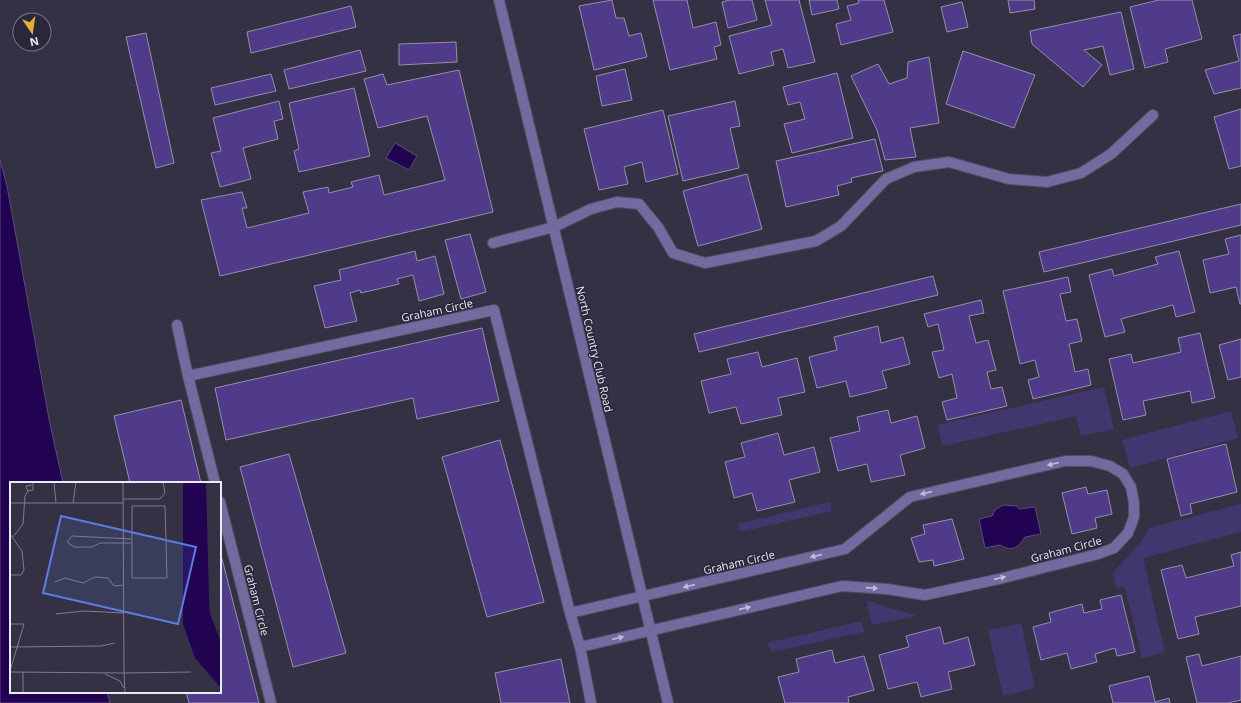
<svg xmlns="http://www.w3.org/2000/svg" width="1241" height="703" viewBox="0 0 1241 703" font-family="'Open Sans',sans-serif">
  <rect width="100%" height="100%" fill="#343145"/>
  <path fill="#42366e" d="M 1104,387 L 1114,429 L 1081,436 L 1076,416 L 943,446 L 937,425 Z
    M 1231,411 L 1238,438 L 1130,468 L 1122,440 Z
    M 830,502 L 832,511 L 740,532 L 738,524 Z
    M 1241,504 L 1241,532 L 1143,558 L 1165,652 L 1142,658 L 1125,587 L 1116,588 L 1113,573 L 1140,543 L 1149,528 Z
    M 866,600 L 917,616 L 872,625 Z
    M 862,621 L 864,632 L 772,652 L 767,643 Z
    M 1021,623 L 1035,688 L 1003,696 L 988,630 Z"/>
  <path fill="#220351" stroke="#5e4883" d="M 395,143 L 417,156 L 409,170 L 386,158 Z
    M 0,160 L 7,186 L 49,419 L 63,483 L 11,483 L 11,692 L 107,692 L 110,703 L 0,703 Z
    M 1003,505 L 1017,506 L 1019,509 L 1035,507 L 1041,534 L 1025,537 C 1018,548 1012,552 1000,545 L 985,548 L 979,519 L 992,516 L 995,510 Z"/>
  <path fill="#4f3b89" stroke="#9390a9" d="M 612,0 L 616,18 L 624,18 L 629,36 L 641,33 L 647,57 L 594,70 L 579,6 Z
    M 653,0 L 687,0 L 693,28 L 716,22 L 721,45 L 714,47 L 717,59 L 670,70 Z
    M 730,0 L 752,0 L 757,20 L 728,28 L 722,2 Z
    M 765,0 L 799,0 L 815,62 L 788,68 L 783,49 L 771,52 L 774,65 L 739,74 L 729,36 L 772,25 Z
    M 809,0 L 837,0 L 839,9 L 812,15 Z
    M 858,0 L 884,0 L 893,32 L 841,45 L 836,24 L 851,20 L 847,6 L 859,3 Z
    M 1008,0 L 1034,0 L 1035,9 L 1010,13 Z
    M 1159,0 L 1192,0 L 1202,39 L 1165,49 L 1168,62 L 1145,68 L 1130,7 Z
    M 962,2 L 968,27 L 947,32 L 941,7 Z
    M 351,6 L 356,27 L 251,53 L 247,32 Z
    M 1121,12 L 1134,69 L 1110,75 L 1103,46 L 1084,50 L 1102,65 L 1083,87 L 1032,44 L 1030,31 Z
    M 146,33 L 174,163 L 156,168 L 126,37 Z
    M 1241,34 L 1241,88 L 1214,94 L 1205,70 L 1239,61 L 1233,36 Z
    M 456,42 L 457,62 L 399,65 L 399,44 Z
    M 360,50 L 366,71 L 289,89 L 284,70 Z
    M 963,51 L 1035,75 L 1014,128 L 946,104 Z
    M 929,57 L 939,123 L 910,128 L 916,157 L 885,160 L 877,130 L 851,76 L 878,64 L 889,84 L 907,78 L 908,62 Z
    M 625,69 L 632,100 L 602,106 L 596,76 Z
    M 459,70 L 493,212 L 220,276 L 201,200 L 242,192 L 247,208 L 242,208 L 247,228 L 309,213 L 303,192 L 328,187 L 329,193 L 353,187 L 351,182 L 379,175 L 384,195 L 445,180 L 427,116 L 378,128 L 364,79 L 383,74 L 387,85 Z
    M 837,73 L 853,138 L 792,153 L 784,124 L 805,119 L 800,102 L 788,105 L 783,87 Z
    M 271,74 L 276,91 L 215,105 L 211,88 Z
    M 354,88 L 370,156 L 299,172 L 294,151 L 299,149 L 289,103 Z
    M 279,101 L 283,119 L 274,121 L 278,139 L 243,148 L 251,179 L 220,187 L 211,153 L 221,151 L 213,118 Z
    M 735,101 L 740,126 L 730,128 L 739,168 L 683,181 L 668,116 Z
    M 1241,109 L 1241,166 L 1229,169 L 1214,117 Z
    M 663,110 L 678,174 L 646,182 L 642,162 L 624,167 L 628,184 L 599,190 L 584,129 Z
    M 875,139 L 883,171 L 851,178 L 852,182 L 837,186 L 839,195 L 786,207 L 776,161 Z
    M 747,174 L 762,229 L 698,246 L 683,191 Z
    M 1241,204 L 1241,225 L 1044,272 L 1039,252 Z
    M 470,234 L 486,292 L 461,299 L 445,240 Z
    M 1241,235 L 1241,304 L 1240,304 L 1236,287 L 1210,293 L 1203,260 L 1229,254 L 1225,239 Z
    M 415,251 L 417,261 L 435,256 L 444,294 L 419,301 L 413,275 L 397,279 L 399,284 L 361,293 L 360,290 L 350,293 L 357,321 L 325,328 L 314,286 L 341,280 L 339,270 Z
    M 1179,251 L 1195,312 L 1176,317 L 1173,305 L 1121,319 L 1125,332 L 1105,337 L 1089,275 L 1112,269 L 1114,276 L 1158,264 L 1155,257 Z
    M 933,276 L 938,295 L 699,352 L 694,334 Z
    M 1068,277 L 1071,292 L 1060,294 L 1066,321 L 1077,319 L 1082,341 L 1069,344 L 1075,372 L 1088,369 L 1091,385 L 1033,399 L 1028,380 L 1039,377 L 1035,360 L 1020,364 L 1003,291 Z
    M 981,300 L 984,313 L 969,316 L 976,343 L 988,340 L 996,370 L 987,372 L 991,389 L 1002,387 L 1007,406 L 947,420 L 942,402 L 957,398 L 952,374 L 939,378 L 932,352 L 944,350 L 938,324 L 928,327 L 924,314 Z
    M 878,326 L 881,343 L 903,337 L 910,364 L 882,371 L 887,388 L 850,397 L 846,381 L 817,388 L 809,357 L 837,350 L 834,337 Z
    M 482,328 L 499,401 L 417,419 L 413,398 L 226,440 L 215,388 Z
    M 1200,333 L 1215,398 L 1192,403 L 1190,391 L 1143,401 L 1146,415 L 1123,420 L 1109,359 L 1131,354 L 1133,363 L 1181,352 L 1178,338 Z
    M 1241,339 L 1241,377 L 1228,380 L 1219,345 Z
    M 758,352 L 762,367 L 797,358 L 805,392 L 778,398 L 782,415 L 741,424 L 736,407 L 709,413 L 701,381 L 731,374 L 727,359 Z
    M 181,400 L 201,483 L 130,483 L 114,416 Z
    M 888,410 L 891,423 L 917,416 L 925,448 L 900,455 L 905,475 L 871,482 L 867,464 L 838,471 L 830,438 L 860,431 L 857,417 Z
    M 778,433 L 784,455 L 814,447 L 820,472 L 789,480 L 795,502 L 757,511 L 752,493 L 734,498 L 725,462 L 745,457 L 741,443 Z
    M 500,440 L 544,602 L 487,617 L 442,457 Z
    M 1226,444 L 1237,492 L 1190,504 L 1192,513 L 1181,516 L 1167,459 Z
    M 289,454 L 346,653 L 293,667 L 240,467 Z
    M 1086,487 L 1088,494 L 1107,490 L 1112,514 L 1095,518 L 1097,528 L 1072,534 L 1062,493 Z
    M 952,519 L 964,559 L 934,566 L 933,560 L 919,562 L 911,538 L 925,534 L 923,525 Z
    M 220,551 L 259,703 L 189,703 L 186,692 L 220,692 Z
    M 1241,552 L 1241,606 L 1195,617 L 1199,634 L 1178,639 L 1161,570 L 1182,565 L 1186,578 L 1234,566 L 1231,555 Z
    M 1121,595 L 1135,652 L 1117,656 L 1115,648 L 1095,654 L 1097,662 L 1071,669 L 1067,653 L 1041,660 L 1033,627 L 1051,622 L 1049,613 L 1082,604 L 1084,613 L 1102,609 L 1100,600 Z
    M 940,627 L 944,644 L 968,637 L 975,665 L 948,672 L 952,689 L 921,697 L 917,682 L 888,689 L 879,655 L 909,647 L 906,636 Z
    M 832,650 L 835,663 L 864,656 L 874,690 L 848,697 L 849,703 L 785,703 L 778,677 L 799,672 L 796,659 Z
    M 1199,654 L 1202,666 L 1241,656 L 1241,700 L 1228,703 L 1197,703 L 1186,657 Z
    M 561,659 L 570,703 L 501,703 L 495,673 Z
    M 1149,676 L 1155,702 L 1169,698 L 1170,703 L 1113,703 L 1109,686 Z"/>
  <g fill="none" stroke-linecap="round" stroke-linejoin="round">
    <g stroke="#514f61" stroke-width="12">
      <path id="minor" d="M 499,0 L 668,703
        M 493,243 L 554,227 L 591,209 L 617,202 L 639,204 L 658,227 L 673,253 L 705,263 L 816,241 L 841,226 L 886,179 L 914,167 L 949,162 L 1009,179 L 1047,182 L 1081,173 L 1111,154 L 1153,115
        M 177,325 L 188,376
        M 215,483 L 188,376 L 494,310 L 570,613 L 580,647 L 591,703
        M 220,502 L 271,703
        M 570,613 L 845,549 L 910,497 L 1065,461 L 1091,461 L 1110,466 L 1123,474 L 1131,487 L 1134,503 L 1134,517 L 1128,533 L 1114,548 L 1098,554 L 999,579 L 925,595 L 887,589 L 842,586 L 580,647"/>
    </g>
    <use href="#minor" stroke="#746aa0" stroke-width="10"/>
  </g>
  <defs><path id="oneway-solid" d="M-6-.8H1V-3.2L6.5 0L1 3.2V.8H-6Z"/></defs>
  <g fill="#c1bdd9">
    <use href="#oneway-solid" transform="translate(1053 464) rotate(166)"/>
    <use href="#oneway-solid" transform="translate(926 493) rotate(167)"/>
    <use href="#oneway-solid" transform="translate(816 556) rotate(167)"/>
    <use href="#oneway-solid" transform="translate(1000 578) rotate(-13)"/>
    <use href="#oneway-solid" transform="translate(689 586) rotate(167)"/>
    <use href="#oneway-solid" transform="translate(872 588) rotate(4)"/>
    <use href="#oneway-solid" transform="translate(745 608) rotate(-13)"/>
    <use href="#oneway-solid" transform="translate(618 638) rotate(-13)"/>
  </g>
  <g text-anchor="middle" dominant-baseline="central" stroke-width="3" stroke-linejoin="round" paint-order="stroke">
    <g font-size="11" fill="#ebeaf7" stroke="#2a273b">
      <text transform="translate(437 310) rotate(-12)">Graham Circle</text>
      <text transform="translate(595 349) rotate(77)">North Country Club Road</text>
      <text transform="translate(1066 549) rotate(-15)">Graham Circle</text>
      <text transform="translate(739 562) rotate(-13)">Graham Circle</text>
      <text transform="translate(257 600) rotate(76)">Graham Circle</text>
    </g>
  </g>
  <g transform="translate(10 482)">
    <rect width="211" height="211" fill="#343145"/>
    <path d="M 173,0 L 196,0 L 199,115 L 200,132 L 211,160 L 211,206 L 185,176 L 173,142 Z" fill="#220351"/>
    <path fill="none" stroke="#7d7b8c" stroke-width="1" d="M 44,0 L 46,21M 113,0 L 114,191 L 181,190M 22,3 L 16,4 L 18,9 L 23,8 L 23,0M 113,17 L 150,17 L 155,11 L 153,0M 0,21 L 113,21M 63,21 L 66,0M 122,24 L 155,24 L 157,96 L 122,96 ZM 0,52 L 12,69 L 14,88 L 11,93 L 0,93M 3,55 L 13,42 L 15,14 L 18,9M 121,57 L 62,54 L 57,60 L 64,65 L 82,65 L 90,61 L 122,61M 45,100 L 55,96 L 73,101 L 85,95 L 98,96 L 104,104 L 114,103M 46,132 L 74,129 L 114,131M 0,142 L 14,142 L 0,189M 0,165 L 91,164 L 105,161M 0,190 L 114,191 L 115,211M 95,192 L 110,199 L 114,206M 13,211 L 13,190"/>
    <path fill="#5b7de1" fill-opacity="0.15" stroke="#5b7de1" stroke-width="2" d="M 51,34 L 186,65 L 168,142 L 33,111 Z"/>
    <rect width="211" height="211" fill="none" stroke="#ebeaf7" stroke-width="2"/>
  </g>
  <g transform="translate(32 32) rotate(167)"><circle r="19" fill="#2a273b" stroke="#777586"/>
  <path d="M0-3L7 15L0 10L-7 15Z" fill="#e5ad36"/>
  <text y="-6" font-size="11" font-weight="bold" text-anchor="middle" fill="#ebeaf7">N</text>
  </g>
</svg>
